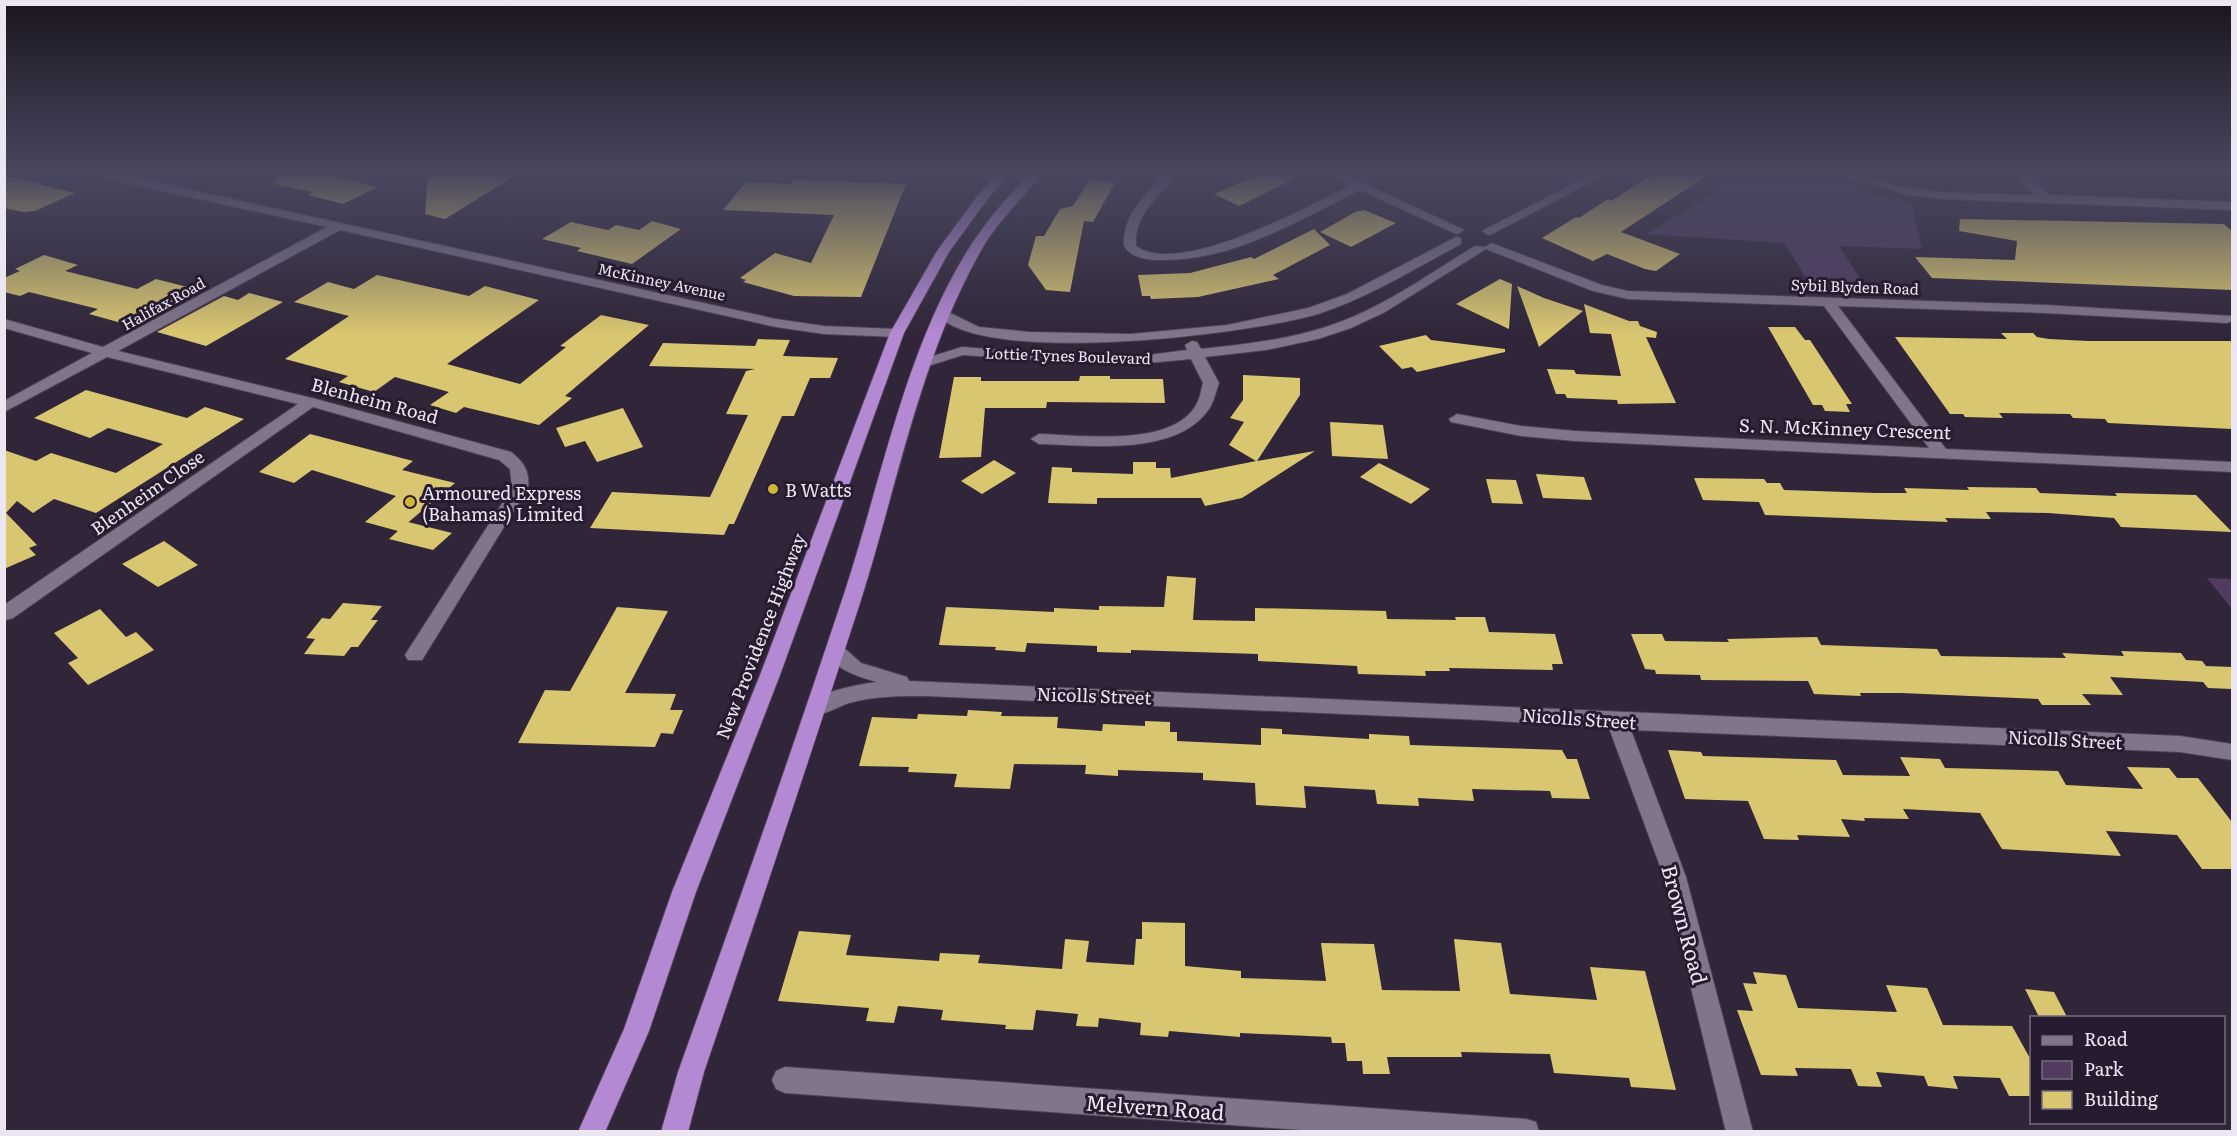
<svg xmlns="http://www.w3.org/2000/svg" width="2237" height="1136" viewBox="0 0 2237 1136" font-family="Literata,serif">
  <rect width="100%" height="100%" fill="#312639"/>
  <path fill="#513b61" d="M 1743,175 L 1815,175 L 1882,197 L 1911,202 L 1922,249 L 1839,246 L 1868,290 L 1811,286 L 1784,243 L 1647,234 Z
    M 2207,578 L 2232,579 L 2232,609 Z"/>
  <path fill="#d9c670" d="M 4,175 L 75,193 L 35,211 L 23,212 L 4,208 Z
    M 276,175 L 331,175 L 378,187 L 343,204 L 308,195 L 313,192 L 275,184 Z
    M 428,175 L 516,175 L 445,219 L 425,214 Z
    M 1258,175 L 1293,175 L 1294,179 L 1239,206 L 1214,194 Z
    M 1652,175 L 1708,175 L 1621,232 L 1680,254 L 1656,271 L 1645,269 L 1607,254 L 1593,261 L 1542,238 L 1576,217 L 1579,218 L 1608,199 L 1611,201 Z
    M 1090,179 L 1115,183 L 1093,222 L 1084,221 L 1070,292 L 1046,290 L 1028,265 L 1036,236 L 1044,236 L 1060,209 L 1073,206 Z
    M 793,180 L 906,184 L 861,297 L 794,296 L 743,282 L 746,280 L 740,278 L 775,253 L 811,263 L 834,215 L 723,210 L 746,182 L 791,184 Z
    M 1364,210 L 1396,223 L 1351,247 L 1320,232 L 1355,212 Z
    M 1960,219 L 2224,224 L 2232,231 L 2232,290 L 1932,278 L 1915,257 L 2015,260 L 2017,241 L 1959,231 Z
    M 652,221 L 681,229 L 632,264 L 577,251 L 581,248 L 542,239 L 571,222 L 608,230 L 616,225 L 639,230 Z
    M 1314,229 L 1330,245 L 1273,275 L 1279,279 L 1198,297 L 1151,299 L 1150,296 L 1142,296 L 1138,275 L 1190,273 L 1251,257 L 1254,259 Z
    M 44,255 L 78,265 L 65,271 L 137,289 L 156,279 L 203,291 L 136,327 L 89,314 L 98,309 L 29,292 L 20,296 L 4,292 L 4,278 L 20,271 L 15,269 Z
    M 377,275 L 469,296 L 485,286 L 539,300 L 447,364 L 520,384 L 566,347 L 560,346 L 601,315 L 649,325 L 565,396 L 572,398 L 539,425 L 464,407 L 456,413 L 430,405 L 449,392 L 395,377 L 374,392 L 339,382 L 348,376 L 285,359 L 349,316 L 294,302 L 328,282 L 354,289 Z
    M 1500,279 L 1512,284 L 1509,329 L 1456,304 Z
    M 1517,286 L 1544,298 L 1583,311 L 1539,347 Z
    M 249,293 L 283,302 L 206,346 L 157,332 L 224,296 L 238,300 Z
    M 1584,304 L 1629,321 L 1638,321 L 1640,326 L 1657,332 L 1656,338 L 1646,337 L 1676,403 L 1618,404 L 1617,400 L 1567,398 L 1565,394 L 1556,394 L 1547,369 L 1574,370 L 1576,374 L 1621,376 L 1611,334 L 1590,333 Z
    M 1768,327 L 1795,327 L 1805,340 L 1810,340 L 1852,404 L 1846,404 L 1850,412 L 1825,411 L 1822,405 L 1813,405 Z
    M 2001,333 L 2033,333 L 2037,337 L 2049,339 L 2088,341 L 2232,341 L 2232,429 L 2108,423 L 2105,419 L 2073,418 L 2070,414 L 1999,413 L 2003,418 L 1965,417 L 1963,414 L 1950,414 L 1895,337 L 2007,339 Z
    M 1426,335 L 1431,340 L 1505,349 L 1505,352 L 1417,372 L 1412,367 L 1402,369 L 1379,346 Z
    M 758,339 L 790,340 L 783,356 L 838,358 L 830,378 L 810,378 L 794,416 L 782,416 L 734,524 L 729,524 L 724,535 L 590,528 L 612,492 L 710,497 L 748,415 L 726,414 L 746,371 L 755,369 L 649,366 L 663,343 L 755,346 Z
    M 1243,375 L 1300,378 L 1300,395 L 1257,461 L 1315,451 L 1242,498 L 1210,505 L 1205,506 L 1201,498 L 1097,498 L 1097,504 L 1048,503 L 1052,467 L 1072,468 L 1072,472 L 1133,474 L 1133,462 L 1156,462 L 1156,468 L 1170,468 L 1171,478 L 1256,461 L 1229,445 L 1244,422 L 1230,418 L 1243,400 Z
    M 1080,376 L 1110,376 L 1110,379 L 1163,379 L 1165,403 L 1047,402 L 1046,408 L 985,408 L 981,457 L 939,458 L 954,377 L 981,377 L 981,381 L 1079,381 Z
    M 86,390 L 187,418 L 205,407 L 244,419 L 96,513 L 54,499 L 33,513 L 17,501 L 6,513 L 37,545 L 29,548 L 36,555 L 4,569 L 4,450 L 36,461 L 51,453 L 116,473 L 163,444 L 108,428 L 90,438 L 34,418 Z
    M 623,408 L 643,447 L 597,462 L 585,441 L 565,447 L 556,428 Z
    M 1330,422 L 1383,425 L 1388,459 L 1332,456 Z
    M 310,434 L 413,461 L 402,470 L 455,483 L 398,531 L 365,522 L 396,496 L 312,470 L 294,483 L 259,472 Z
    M 994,460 L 1016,473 L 982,494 L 961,481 Z
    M 1379,463 L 1430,489 L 1411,504 L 1360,477 Z
    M 1536,474 L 1584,477 L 1592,500 L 1543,498 Z
    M 1694,478 L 1764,479 L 1767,483 L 1780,483 L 1784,490 L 1876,493 L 1907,493 L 1904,488 L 1969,490 L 1967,487 L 2036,488 L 2040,493 L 2117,496 L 2115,493 L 2196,495 L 2232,532 L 2121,527 L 2114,518 L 2048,513 L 1986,512 L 1991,519 L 1945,518 L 1948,522 L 1765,515 L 1759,502 L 1703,500 Z
    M 1486,479 L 1516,480 L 1523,504 L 1492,503 Z
    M 408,522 L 452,533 L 433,550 L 389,539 Z
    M 164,541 L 198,565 L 158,587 L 122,564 Z
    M 1167,576 L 1196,578 L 1193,620 L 1255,621 L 1255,608 L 1386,611 L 1387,619 L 1456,620 L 1455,617 L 1485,617 L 1489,632 L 1555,634 L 1563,664 L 1552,664 L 1553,670 L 1449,668 L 1450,671 L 1425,671 L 1426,676 L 1358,674 L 1357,666 L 1258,661 L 1258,654 L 1131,650 L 1131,653 L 1097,652 L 1097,646 L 1027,643 L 1025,652 L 995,650 L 996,647 L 939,645 L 946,607 L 1054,612 L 1054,608 L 1099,610 L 1099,606 L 1164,607 Z
    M 343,603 L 382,606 L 371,620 L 378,620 L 358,647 L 351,647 L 344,656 L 304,654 L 315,639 L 306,638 L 322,618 L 330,619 Z
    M 617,607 L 668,611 L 625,693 L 676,694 L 670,710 L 683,710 L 673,734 L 661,733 L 655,747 L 518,743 L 545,690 L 570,691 Z
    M 100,609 L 126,637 L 136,632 L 154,650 L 88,685 L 68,663 L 78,658 L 54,633 Z
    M 1631,634 L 1662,634 L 1665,641 L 1729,642 L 1727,639 L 1817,637 L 1821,645 L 1937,649 L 1941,656 L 2066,658 L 2062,653 L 2124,656 L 2121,651 L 2181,653 L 2186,660 L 2202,661 L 2206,666 L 2232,667 L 2232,689 L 2208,688 L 2203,682 L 2110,677 L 2123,695 L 2082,694 L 2091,705 L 2042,705 L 2038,699 L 1901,693 L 1860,693 L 1861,696 L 1814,694 L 1808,681 L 1701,680 L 1700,675 L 1656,674 L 1655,670 L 1645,669 Z
    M 968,710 L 1002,712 L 1001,716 L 1058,717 L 1057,728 L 1102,731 L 1103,724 L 1145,726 L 1145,721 L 1170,722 L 1170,732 L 1177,732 L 1177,741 L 1261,745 L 1261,728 L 1282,729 L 1282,734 L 1369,739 L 1369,734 L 1409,736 L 1410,745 L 1562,750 L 1567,759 L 1577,759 L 1590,799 L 1552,798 L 1550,791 L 1472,789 L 1474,801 L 1418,798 L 1419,806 L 1377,804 L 1375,790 L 1304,786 L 1306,808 L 1256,805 L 1255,783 L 1203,780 L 1203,773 L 1118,770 L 1118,776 L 1085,774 L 1086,765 L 1014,764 L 1010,789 L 954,787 L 957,774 L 908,772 L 909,767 L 859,766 L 872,717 L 917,719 L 918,714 L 967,716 Z
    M 1668,750 L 1701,752 L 1703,756 L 1836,760 L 1843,775 L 1910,776 L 1900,757 L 1940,759 L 1945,768 L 2058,771 L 2066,785 L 2143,789 L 2127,767 L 2169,768 L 2177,778 L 2198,778 L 2232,822 L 2232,869 L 2202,869 L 2177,835 L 2106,831 L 2121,856 L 2002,849 L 1980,813 L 1903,809 L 1909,819 L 1864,818 L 1865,821 L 1841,819 L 1850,837 L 1797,835 L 1799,840 L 1764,839 L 1748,801 L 1685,799 Z
    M 1142,922 L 1185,923 L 1185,966 L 1241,971 L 1241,978 L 1326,981 L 1321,943 L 1374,944 L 1382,990 L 1460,991 L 1454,939 L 1501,943 L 1510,994 L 1597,1000 L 1590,967 L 1645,971 L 1676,1090 L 1631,1087 L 1629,1078 L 1554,1073 L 1550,1054 L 1461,1052 L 1462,1057 L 1387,1057 L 1390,1074 L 1363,1074 L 1362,1061 L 1347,1061 L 1345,1043 L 1332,1043 L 1331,1037 L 1240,1033 L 1240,1037 L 1169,1031 L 1168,1037 L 1140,1035 L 1141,1023 L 1099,1018 L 1098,1027 L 1076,1026 L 1078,1014 L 1036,1010 L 1033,1030 L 1005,1029 L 1006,1025 L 941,1020 L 943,1010 L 898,1006 L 894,1023 L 866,1021 L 869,1008 L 778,1001 L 799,931 L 851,935 L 846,955 L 939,961 L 940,953 L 980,955 L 978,963 L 1062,969 L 1065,939 L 1089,941 L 1086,962 L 1134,965 L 1136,939 L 1142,939 Z
    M 1753,972 L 1786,975 L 1798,1008 L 1897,1012 L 1886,985 L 1927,988 L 1943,1025 L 2012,1026 L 2031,1060 L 2031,1096 L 2009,1096 L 2000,1078 L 1953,1076 L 1958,1089 L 1928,1086 L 1924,1076 L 1876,1072 L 1882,1087 L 1858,1086 L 1851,1069 L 1795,1068 L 1798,1076 L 1761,1075 L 1737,1010 L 1753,1011 L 1743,983 L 1757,984 Z
    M 2025,989 L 2054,992 L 2067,1017 L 2039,1017 Z"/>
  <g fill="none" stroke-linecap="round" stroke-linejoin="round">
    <g stroke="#4c4252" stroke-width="2">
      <path id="minor" d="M 101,175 L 123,175 L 776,319 L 824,326 L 897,329 L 904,333 L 897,337 L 824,334 L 776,327 L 340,230 L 118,351 L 316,399 L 511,452 C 524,462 530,472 528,488 L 422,660 L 408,660 L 405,655 L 512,488 L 510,469 L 499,460 L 313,407 L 13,618 L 6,620 L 4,605 L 298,404 L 107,357 L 4,412 L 4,401 L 92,353 L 4,328 L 4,319 L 103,347 L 327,227 L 107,179 Z
        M 1164,175 L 1176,175 C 1158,198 1134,214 1136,246 C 1179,278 1308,206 1350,186 L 1330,175 L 1346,175 L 1464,230 L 1458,234 L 1454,233 L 1360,190 C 1297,221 1233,261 1161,260 C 1146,260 1132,258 1124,246 C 1122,216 1144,196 1164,175 Z
        M 1590,175 L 1605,175 L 1492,234 L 1488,235 L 1482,231 Z
        M 1841,175 C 1865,175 1886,184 1909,188 C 1950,195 1993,193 2035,195 L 2013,175 L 2026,175 L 2050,195 L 2232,202 L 2232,210 L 1943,199 L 1908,195 Z
        M 1456,237 L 1461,238 L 1461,244 C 1414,269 1368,298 1318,314 C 1251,334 981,368 935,313 L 942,309 L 979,327 L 1030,332 L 1131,334 L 1227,325 L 1308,308 L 1347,294 Z
        M 1491,243 L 1602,285 L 1628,291 L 2046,305 L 2232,316 L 2232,321 L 2227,323 L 2046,313 L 1838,306 L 1946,449 L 2232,462 L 2232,472 L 1575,441 L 1521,436 L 1451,422 L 1449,419 L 1457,414 L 1521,426 L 1575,431 L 1929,448 L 1824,306 L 1628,299 L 1593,291 L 1486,249 L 1385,312 L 1351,328 L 1318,339 L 1266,350 L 1205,357 L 1219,383 C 1216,391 1214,402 1209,409 C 1176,457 1090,445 1039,444 L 1031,439 L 1039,434 C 1080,435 1172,448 1196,405 C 1200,399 1201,390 1203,383 L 1191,359 L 1148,363 L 1074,363 L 963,355 L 922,368 L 915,364 L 917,361 L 962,347 L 1074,355 L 1148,355 L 1187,350 L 1185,345 L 1192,341 L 1197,342 L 1201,349 C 1248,344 1295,339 1340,322 C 1388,304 1432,272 1475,246 L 1485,247 Z
        M 835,644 L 842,646 L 861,663 L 907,677 L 909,681 L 2180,736 L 2232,744 L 2232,760 L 2180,752 L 1631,730 L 1686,877 L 1753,1132 L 1726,1132 L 1664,877 L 1609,728 L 1482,720 L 926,696 C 900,696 874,696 849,703 C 836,707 823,718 809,713 L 806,708 C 814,692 860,684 877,682 C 857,676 837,671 825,651 L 828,646 Z
        M 785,1067 L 1526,1119 L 1536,1122 L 1539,1132 L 1329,1132 L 785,1093 L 776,1089 L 772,1080 L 776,1071 Z"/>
    </g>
    <g stroke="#4c4252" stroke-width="2">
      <path id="highway" d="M 997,175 L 1009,175 L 989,197 L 949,252 L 904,333 L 780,675 L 696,892 L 649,1031 L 605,1132 L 578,1132 L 624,1029 L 672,892 L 760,675 L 890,333 L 937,251 L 981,191 Z
        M 1029,175 L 1041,175 C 1022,199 999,220 983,247 C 920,356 898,484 860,603 C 809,760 757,916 704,1072 L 688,1132 L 661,1132 L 678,1072 C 735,913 791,754 844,594 C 882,479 906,344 973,242 C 989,218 1008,196 1029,175 Z"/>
    </g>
    <use href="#minor" fill="#81758b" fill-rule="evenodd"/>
    <use href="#highway" fill="#b389d3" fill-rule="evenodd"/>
  </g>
  <linearGradient id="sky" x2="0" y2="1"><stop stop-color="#1b151f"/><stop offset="0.52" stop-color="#48475f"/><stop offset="1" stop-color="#48475f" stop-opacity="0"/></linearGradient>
  <rect width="2237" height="334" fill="url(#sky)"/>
  <g fill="#d1b736" stroke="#271c2f" stroke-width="2">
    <circle cx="773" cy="489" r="6"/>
    <circle cx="410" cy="502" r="6"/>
  </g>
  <g text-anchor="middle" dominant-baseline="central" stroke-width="6" stroke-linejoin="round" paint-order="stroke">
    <g font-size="15" fill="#ece5f2" stroke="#271c2f">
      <text transform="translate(662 281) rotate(12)">McKinney Avenue</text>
      <text transform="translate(1855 286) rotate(2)">Sybil Blyden Road</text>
      <text transform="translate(163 303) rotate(-29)">Halifax Road</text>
      <text transform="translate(1068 355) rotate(2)">Lottie Tynes Boulevard</text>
    </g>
    <g font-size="18" fill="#ece5f2" stroke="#271c2f">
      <text transform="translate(375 400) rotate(15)">Blenheim Road</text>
      <text transform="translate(1845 428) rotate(2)">S. N. McKinney Crescent</text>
      <text transform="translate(147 492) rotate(-35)">Blenheim Close</text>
      <text transform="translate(760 636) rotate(-69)">New Providence Highway</text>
      <text transform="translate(1094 695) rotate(2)">Nicolls Street</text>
      <text transform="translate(1579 718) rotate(4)">Nicolls Street</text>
      <text transform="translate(2065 739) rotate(3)">Nicolls Street</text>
    </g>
    <g font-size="18" fill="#ece5f2" stroke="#271c2f" text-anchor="start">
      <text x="785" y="489">B Watts</text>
      <text x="422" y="492">Armoured Express<tspan x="422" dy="21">(Bahamas) Limited</tspan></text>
    </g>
    <g font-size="21" fill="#ece5f2" stroke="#271c2f">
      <text transform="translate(1686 924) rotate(75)">Brown Road</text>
      <text transform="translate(1155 1106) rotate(4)">Melvern Road</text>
    </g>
  </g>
  <rect width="2237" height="1136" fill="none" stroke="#ece5f2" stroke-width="12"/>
  <rect x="2030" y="1016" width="195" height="108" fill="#271c2f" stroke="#766c7d" stroke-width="1.5"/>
  <rect x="2042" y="1036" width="30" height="9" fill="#81758b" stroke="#766c7d" stroke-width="1.5"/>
  <text x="2084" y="1046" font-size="18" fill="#ece5f2">Road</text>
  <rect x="2042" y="1061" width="30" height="18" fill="#513b61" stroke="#766c7d" stroke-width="1.5"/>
  <text x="2084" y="1076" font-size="18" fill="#ece5f2">Park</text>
  <rect x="2042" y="1091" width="30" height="18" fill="#d9c670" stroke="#766c7d" stroke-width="1.5"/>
  <text x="2084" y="1106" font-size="18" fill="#ece5f2">Building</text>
</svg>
